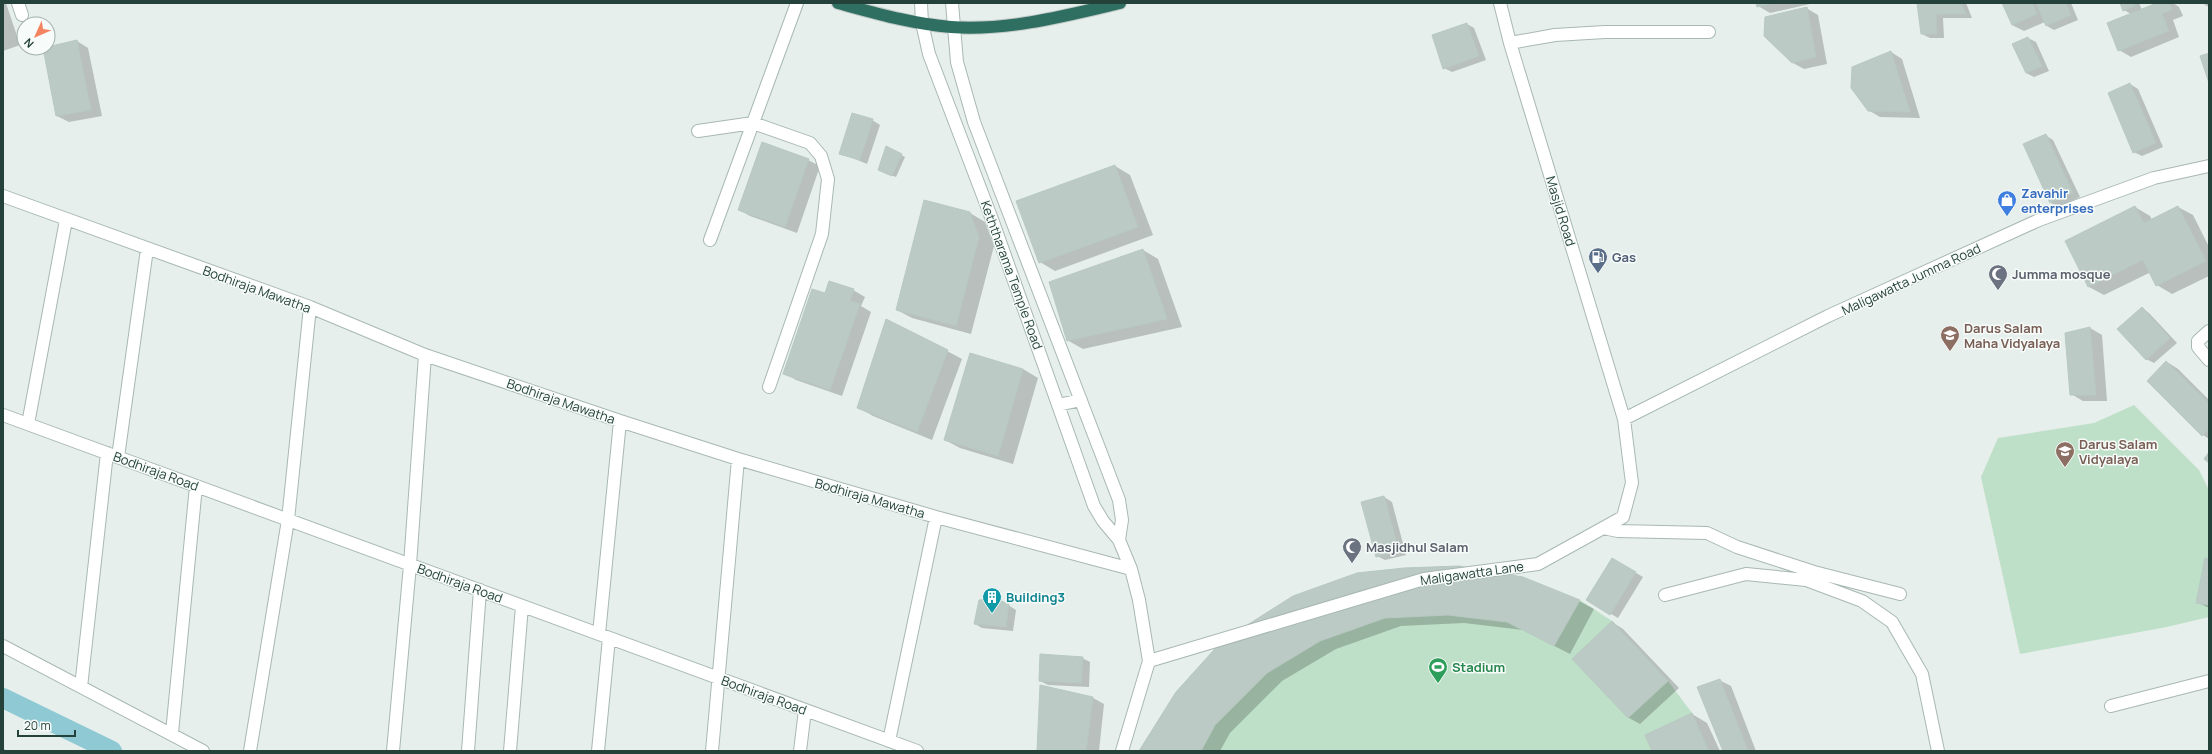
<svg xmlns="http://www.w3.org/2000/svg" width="2212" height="754" viewBox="0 0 2212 754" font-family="Manrope,sans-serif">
  <rect width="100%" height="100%" fill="#e6efeb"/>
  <path fill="#bfe0c8" d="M 2134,405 L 2199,470 L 2209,490 L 2209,617 L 2167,627 L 2020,654 L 1981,477 L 1998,438 L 2094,423 Z
    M 1459,566 L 1580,600 L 1612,621 L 1668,681 L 1692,713 L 1709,751 L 1139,751 L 1176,692 L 1222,641 L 1357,573 L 1404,568 Z"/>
  <path fill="#0003" d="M 3,3 L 6,3 L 20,45 L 3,51 Z
    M 1757,3 L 1814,3 L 1770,13 L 1758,6 Z
    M 1918,3 L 1966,3 L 1972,18 L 1943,18 L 1944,38 L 1930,38 L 1922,34 Z
    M 2003,3 L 2071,3 L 2078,20 L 2054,30 L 2047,26 L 2045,22 L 2024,31 L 2012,25 Z
    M 2121,3 L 2139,3 L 2142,10 L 2160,3 L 2173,3 L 2179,7 L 2183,16 L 2173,20 L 2179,37 L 2131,57 L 2119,50 L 2131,14 L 2124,10 Z
    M 2204,3 L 2209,3 L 2209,7 L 2205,5 Z
    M 1806,8 L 1818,15 L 1827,64 L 1804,69 L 1793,63 Z
    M 1467,24 L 1474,28 L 1486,60 L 1452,72 L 1444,68 Z
    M 2028,38 L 2036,42 L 2049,71 L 2034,77 L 2026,73 Z
    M 77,41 L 88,48 L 102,116 L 69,122 L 57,116 Z
    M 1891,52 L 1902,59 L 1920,118 L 1880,117 L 1868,110 Z
    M 2130,84 L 2138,89 L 2163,147 L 2142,156 L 2134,152 Z
    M 872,120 L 880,125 L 867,164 L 840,153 Z
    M 2045,135 L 2053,140 L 2080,197 L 2059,207 L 2051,203 L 2025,145 Z
    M 901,155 L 905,157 L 896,177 L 883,172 Z
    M 808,160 L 820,166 L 797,233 L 750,216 L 739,210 Z
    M 1115,166 L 1130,175 L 1153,235 L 1055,271 L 1040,262 Z
    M 2135,207 L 2150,216 L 2152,220 L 2178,207 L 2193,215 L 2209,247 L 2209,276 L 2172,294 L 2157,285 L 2151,272 L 2104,295 L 2089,287 L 2066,242 Z
    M 970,213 L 985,222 L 994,246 L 971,334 L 912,318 L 897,310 Z
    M 1143,250 L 1158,259 L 1182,327 L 1083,349 L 1067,340 Z
    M 853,290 L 865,297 L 861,306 L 871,312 L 842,396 L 796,380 L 784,373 L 825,294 Z
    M 2142,308 L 2149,313 L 2177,343 L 2154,363 L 2146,359 Z
    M 2090,328 L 2102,335 L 2107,401 L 2083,401 L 2071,394 L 2066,333 Z
    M 947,351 L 962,359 L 932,440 L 873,416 L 858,407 Z
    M 2167,362 L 2178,369 L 2209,400 L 2209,439 L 2203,435 L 2148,381 Z
    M 1023,369 L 1038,378 L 1013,464 L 960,448 L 945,440 Z
    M 1384,497 L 1392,502 L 1406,555 L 1385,560 L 1377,556 Z
    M 1612,559 L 1643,577 L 1618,618 L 1587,600 Z
    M 2209,560 L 2209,608 L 2197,602 Z
    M 1294,597 L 1579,601 L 1594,609 L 1570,654 L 1523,630 L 1464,623 L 1401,626 L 1336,649 L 1282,681 L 1230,733 L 1220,751 L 1140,751 Z
    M 1008,605 L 1016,610 L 1013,631 L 982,628 L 975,624 Z
    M 1612,622 L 1623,629 L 1679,688 L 1640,724 L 1629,718 L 1573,659 Z
    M 1082,658 L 1090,662 L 1089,687 L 1048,685 L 1040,681 Z
    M 1719,680 L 1731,686 L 1756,751 L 1724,751 Z
    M 1093,698 L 1104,704 L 1099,751 L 1038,751 Z
    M 1692,714 L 1707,723 L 1720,751 L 1653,751 Z"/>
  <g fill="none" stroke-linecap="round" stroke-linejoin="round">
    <path stroke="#8ec9d4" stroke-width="20" d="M 3,698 L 112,751"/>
  </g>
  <path fill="#bbcac4" stroke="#b8c9c2" d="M 1756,3 L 1775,3 L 1757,7 Z
    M 1917,3 L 1961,3 L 1966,14 L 1936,14 L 1937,34 L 1921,34 Z
    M 2002,3 L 2032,3 L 2037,14 L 2012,25 Z
    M 2036,3 L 2066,3 L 2071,15 L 2046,26 Z
    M 2120,3 L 2134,3 L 2135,6 L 2123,11 Z
    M 2157,3 L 2169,3 L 2172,10 L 2162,14 L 2169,31 L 2118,51 L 2107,23 Z
    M 1807,7 L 1816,57 L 1792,63 L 1764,36 L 1765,17 Z
    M 1467,23 L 1479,56 L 1443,69 L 1432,35 Z
    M 2028,37 L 2042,66 L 2026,73 L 2012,44 Z
    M 77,40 L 91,110 L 56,116 L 43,48 Z
    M 1891,51 L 1910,112 L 1868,111 L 1851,88 L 1852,67 Z
    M 2209,53 L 2209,83 L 2200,56 Z
    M 2130,83 L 2156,143 L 2133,153 L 2108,93 Z
    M 852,113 L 873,119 L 860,160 L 839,154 Z
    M 2046,134 L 2073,193 L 2050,203 L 2023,144 Z
    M 762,142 L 809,159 L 785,227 L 738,210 Z
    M 886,146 L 902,154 L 892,176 L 878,170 Z
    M 1115,165 L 1138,227 L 1039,263 L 1016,201 Z
    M 924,200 L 970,212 L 979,237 L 956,326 L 896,310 Z
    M 2135,206 L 2144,223 L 2178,206 L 2206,261 L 2156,286 L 2143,260 L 2088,287 L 2065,241 Z
    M 1143,249 L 1167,319 L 1067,341 L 1049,282 Z
    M 829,281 L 854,289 L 850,301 L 860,304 L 830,390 L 783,374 L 812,289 L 825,293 Z
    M 2142,307 L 2170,338 L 2146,360 L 2117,329 Z
    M 886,319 L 948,350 L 917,432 L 857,408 Z
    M 2090,327 L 2096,395 L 2070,395 L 2065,333 Z
    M 970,353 L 1023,369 L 998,456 L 944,440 Z
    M 2166,361 L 2209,403 L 2209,429 L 2202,436 L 2147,381 Z
    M 2209,452 L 2209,463 L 2204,459 Z
    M 1384,496 L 1399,551 L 1376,557 L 1361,502 Z
    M 1612,558 L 1636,572 L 1610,615 L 1586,600 Z
    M 2205,558 L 2209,559 L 2209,605 L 2196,603 Z
    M 1459,566 L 1523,577 L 1580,600 L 1554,646 L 1507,622 L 1448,615 L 1385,618 L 1320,641 L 1267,673 L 1215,725 L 1201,751 L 1139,751 L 1176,692 L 1222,641 L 1293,596 L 1357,573 L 1404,568 Z
    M 996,599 L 1009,604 L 1006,627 L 974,624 L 979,600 Z
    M 1612,621 L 1668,681 L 1628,718 L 1572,659 Z
    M 1040,654 L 1083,657 L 1081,683 L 1039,681 Z
    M 1720,679 L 1748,751 L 1723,751 L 1697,687 Z
    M 1040,685 L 1093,697 L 1086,751 L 1037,751 Z
    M 1692,713 L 1709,751 L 1652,751 L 1645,735 Z"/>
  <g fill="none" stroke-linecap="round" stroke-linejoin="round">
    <g stroke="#a8b8b2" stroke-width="14">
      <path id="minor" d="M 18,3 L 22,15
        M 921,3 L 922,23 L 929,54 L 993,222 L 1094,506 L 1103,521 L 1119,540 L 1131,569 L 1139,600 L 1149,661 L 1122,751
        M 952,3 L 957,62 L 974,122 L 1119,500 L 1122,520 L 1119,540
        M 1510,43 L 1555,35 L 1605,32 L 1709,32
        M 698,131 L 753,123 L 810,143 L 821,156 L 828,179 L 822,234 L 769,387
        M 3,196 L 310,307 L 425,355 L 620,421 L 738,459 L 936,517 L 1131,569
        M 710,240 L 797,3
        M 2209,331 L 2198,341 L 2198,347 L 2209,360
        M 1058,405 L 1081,400
        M 3,415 L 917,751
        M 1624,419 L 1828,316 L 2039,220 L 2154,178 L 2209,166
        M 28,424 L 66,220
        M 118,457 L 147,249
        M 1603,528 L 1618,531 L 1707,533 L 1737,547 L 1814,572 L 1900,594
        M 1665,595 L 1746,574 L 1806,580 L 1862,601 L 1892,622 L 1922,674 L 1938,751
        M 599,634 L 620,421
        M 3,646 L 203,751
        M 1149,661 L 1424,579 L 1538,564 L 1623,517 L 1632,483 L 1624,419 L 1510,43 L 1500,3
        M 81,687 L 107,453
        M 2111,706 L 2209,681
        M 172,733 L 196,486
        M 889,741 L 936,517
        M 250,751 L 288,520 L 310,307
        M 393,751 L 410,565 L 425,355
        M 468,751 L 480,590
        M 510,751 L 522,606
        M 598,751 L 609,638
        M 712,751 L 738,459
        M 800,751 L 805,710"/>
    </g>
    <g stroke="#c2cac8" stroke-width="14">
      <path id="highway" d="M 838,3 C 875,13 912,24 951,27 C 1008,31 1065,16 1120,3"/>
    </g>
    <path stroke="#86b3a5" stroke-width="2.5" stroke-dasharray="2 3" stroke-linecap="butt" d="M 3,750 L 5,751"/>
    <use href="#minor" stroke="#fff" stroke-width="12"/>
    <use href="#highway" stroke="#2f6f62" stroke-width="12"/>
  </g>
  <defs>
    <g id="shop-pin" transform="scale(1)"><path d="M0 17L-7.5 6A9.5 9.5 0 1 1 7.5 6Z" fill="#3f7fe0" stroke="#f7fbf9"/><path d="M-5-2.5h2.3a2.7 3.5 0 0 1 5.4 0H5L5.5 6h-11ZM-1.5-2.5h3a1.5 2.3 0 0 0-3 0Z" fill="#fff"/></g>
    <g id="fuel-pin" transform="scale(1)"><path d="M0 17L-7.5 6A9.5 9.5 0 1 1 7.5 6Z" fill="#5c6f8a" stroke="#f7fbf9"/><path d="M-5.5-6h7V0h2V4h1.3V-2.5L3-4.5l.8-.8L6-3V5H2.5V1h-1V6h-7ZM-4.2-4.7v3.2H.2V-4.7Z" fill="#fff"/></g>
    <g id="mosque-pin" transform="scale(1)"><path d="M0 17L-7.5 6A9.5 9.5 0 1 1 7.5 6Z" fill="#6b7280" stroke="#f7fbf9"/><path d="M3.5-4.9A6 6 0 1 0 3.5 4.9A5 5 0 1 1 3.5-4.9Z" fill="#fff"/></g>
    <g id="school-pin" transform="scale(1)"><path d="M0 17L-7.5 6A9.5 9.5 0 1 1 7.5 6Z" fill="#8d6e63" stroke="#f7fbf9"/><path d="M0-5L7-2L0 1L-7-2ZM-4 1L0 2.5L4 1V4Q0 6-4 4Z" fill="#fff"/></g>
    <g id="building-pin" transform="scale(1)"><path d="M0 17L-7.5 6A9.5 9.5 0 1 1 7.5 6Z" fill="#0f9aa8" stroke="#f7fbf9"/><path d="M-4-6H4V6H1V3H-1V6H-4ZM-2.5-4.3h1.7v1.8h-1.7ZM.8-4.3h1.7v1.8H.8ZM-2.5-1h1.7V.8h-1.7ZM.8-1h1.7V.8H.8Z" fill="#fff"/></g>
    <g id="stadium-pin" transform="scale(1)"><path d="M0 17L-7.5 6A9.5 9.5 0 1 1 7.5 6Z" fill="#2e9e5b" stroke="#f7fbf9"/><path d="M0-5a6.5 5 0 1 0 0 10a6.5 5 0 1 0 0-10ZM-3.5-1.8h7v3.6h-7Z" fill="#fff"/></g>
  </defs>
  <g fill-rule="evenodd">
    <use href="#shop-pin" x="2007" y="200"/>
    <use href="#fuel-pin" x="1598" y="257"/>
    <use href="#mosque-pin" x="1998" y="274"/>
    <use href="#school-pin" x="1950" y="335"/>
    <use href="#school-pin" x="2065" y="451"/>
    <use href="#mosque-pin" x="1352" y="547"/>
    <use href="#building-pin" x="992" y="597"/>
    <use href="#stadium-pin" x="1438" y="667"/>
  </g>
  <g text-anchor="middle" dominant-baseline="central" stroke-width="3" stroke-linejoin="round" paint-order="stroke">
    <g font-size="13" font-weight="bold" fill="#366cbe" stroke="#f7fbf9" text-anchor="start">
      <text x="2021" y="193">Zavahir<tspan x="2021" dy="15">enterprises</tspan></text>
    </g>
    <g font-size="13" fill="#24423a" stroke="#f7fbf9">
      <text transform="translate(1561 211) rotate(73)">Masjid Road</text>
      <text transform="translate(1012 275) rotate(70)">Keththarama Temple Road</text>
      <text transform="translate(1911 279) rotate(-25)">Maligawatta Jumma Road</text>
      <text transform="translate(257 289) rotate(20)">Bodhiraja Mawatha</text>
      <text transform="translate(561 401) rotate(19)">Bodhiraja Mawatha</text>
      <text transform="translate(156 471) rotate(20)">Bodhiraja Road</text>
      <text transform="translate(870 498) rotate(16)">Bodhiraja Mawatha</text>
      <text transform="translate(1472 573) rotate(-8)">Maligawatta Lane</text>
      <text transform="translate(460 583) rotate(20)">Bodhiraja Road</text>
      <text transform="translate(764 695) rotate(20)">Bodhiraja Road</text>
    </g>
    <g font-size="13" font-weight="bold" fill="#4e5e75" stroke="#f7fbf9" text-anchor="start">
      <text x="1612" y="257">Gas</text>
    </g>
    <g font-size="13" font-weight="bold" fill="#5b616d" stroke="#f7fbf9" text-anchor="start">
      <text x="2012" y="274">Jumma mosque</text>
      <text x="1366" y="547">Masjidhul Salam</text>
    </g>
    <g font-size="13" font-weight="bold" fill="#785e54" stroke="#f7fbf9" text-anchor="start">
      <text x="1964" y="328">Darus Salam<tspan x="1964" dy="15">Maha Vidyalaya</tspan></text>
      <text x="2079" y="444">Darus Salam<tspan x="2079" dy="15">Vidyalaya</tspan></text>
    </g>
    <g font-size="13" font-weight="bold" fill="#0d838f" stroke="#f7fbf9" text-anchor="start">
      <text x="1006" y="597">Building3</text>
    </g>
    <g font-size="13" font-weight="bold" fill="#27864d" stroke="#f7fbf9" text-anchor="start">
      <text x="1452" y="667">Stadium</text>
    </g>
  </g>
  <rect width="2212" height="754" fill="none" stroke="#24423a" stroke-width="8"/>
  <g transform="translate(36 36) rotate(225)"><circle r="19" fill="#f7fbf9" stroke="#a3b1ad"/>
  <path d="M0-3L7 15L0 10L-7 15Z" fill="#f4845f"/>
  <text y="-6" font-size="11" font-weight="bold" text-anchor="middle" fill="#24423a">N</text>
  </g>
  <path d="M18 730v6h57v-6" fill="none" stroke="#24423a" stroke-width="2"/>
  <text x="24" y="730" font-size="12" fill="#24423a" stroke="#f7fbf9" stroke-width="3" paint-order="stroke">20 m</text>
</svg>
